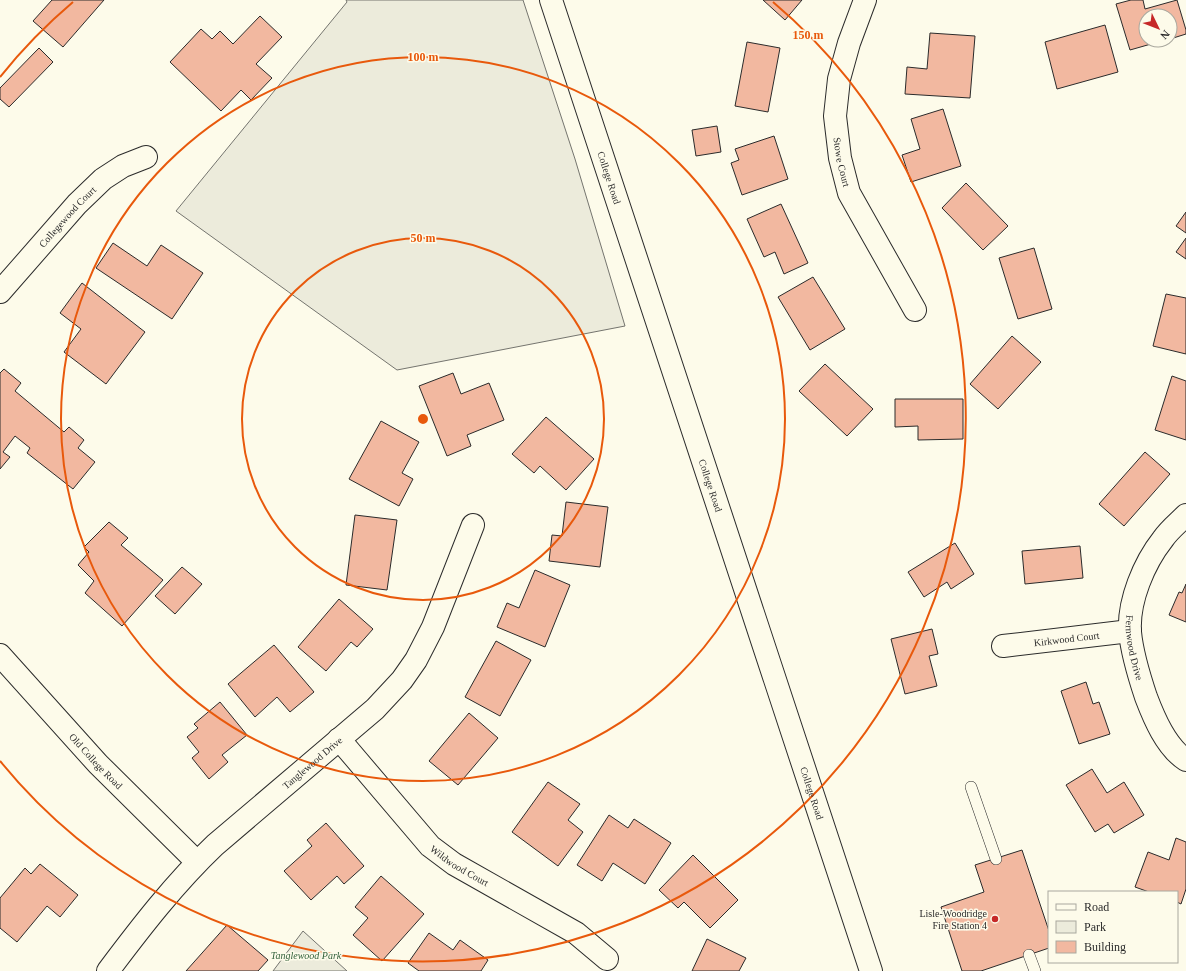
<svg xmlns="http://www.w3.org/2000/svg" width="1186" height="971" viewBox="0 0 1186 971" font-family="Georgia,serif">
  <rect width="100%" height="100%" fill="#fdfbea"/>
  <path fill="#ecebdb" stroke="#74746e" d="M 346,0 L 523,0 L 575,159 L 625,326 L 397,370 L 176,211 L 347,2 Z
    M 303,931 L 347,971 L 273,971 Z"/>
  <path fill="#f2b8a0" stroke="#2b2b2b" d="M 52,0 L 104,0 L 63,47 L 33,21 Z
    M 763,0 L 802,0 L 785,20 Z
    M 1131,0 L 1143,0 L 1145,9 L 1177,0 L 1186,30 L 1186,34 L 1170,39 L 1170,16 L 1146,16 L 1146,40 L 1165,40 L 1130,50 L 1116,4 Z
    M 260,16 L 282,37 L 256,64 L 272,78 L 251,100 L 241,90 L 221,111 L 170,62 L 201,29 L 212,39 L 220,31 L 233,44 Z
    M 1105,25 L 1118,72 L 1057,89 L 1045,42 Z
    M 930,33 L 975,36 L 970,98 L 905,94 L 907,67 L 927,69 Z
    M 747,42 L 780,48 L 768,112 L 735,106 Z
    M 39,48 L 53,62 L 9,107 L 0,99 L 0,88 Z
    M 943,109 L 961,166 L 911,182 L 902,155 L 920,149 L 911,119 Z
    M 717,126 L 721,152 L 696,156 L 692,130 Z
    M 774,136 L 788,179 L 742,195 L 731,163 L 739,160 L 735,149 Z
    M 966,183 L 1008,226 L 983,250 L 942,208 Z
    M 781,204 L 808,263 L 784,274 L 775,252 L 764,257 L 747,219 Z
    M 1186,212 L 1186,233 L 1176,226 Z
    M 1186,238 L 1186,259 L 1176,252 Z
    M 113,243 L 147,266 L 161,245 L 203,273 L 172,319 L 96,268 Z
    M 1034,248 L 1052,309 L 1018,319 L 999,258 Z
    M 813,277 L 845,329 L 810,350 L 778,297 Z
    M 82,283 L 145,332 L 106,384 L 64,352 L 81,329 L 60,313 Z
    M 1166,294 L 1186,298 L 1186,354 L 1153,346 Z
    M 1012,336 L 1041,362 L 998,409 L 970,384 Z
    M 825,364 L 873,409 L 847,436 L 799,391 Z
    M 4,369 L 21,383 L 15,391 L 64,432 L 69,427 L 84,440 L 78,448 L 95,462 L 73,489 L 27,453 L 30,448 L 15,436 L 3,452 L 10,457 L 0,469 L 0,373 Z
    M 453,373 L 461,394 L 489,383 L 504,420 L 467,435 L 471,446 L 447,456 L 419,386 Z
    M 1172,376 L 1186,381 L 1186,440 L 1155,430 Z
    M 895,399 L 963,399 L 963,439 L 918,440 L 918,426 L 895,427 Z
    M 546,417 L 594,459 L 566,490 L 540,466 L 534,473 L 512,454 Z
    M 381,421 L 419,442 L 402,473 L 413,479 L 399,506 L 349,479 Z
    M 1145,452 L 1170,474 L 1124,526 L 1099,504 Z
    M 566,502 L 608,507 L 600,567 L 549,561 L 552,535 L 562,536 Z
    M 355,515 L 397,520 L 387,590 L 346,585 Z
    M 109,522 L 128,538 L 121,545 L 163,580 L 122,626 L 85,593 L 94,581 L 78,565 L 89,552 L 84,547 Z
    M 955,543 L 974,574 L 951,589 L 947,582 L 924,597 L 908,572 Z
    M 1080,546 L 1083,578 L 1025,584 L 1022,551 Z
    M 182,567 L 202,584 L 175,614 L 155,596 Z
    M 535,570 L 570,585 L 545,647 L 497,627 L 507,603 L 519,608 Z
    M 1186,584 L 1186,622 L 1169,615 L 1179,592 L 1182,593 Z
    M 339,599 L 373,629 L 357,647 L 351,642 L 326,671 L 298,647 Z
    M 932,629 L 938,654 L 929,656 L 937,686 L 905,694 L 891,639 Z
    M 496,641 L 531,660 L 500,716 L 465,697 Z
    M 274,645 L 314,692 L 290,712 L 277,697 L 255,717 L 228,684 Z
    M 1086,682 L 1093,704 L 1099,702 L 1110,734 L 1079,744 L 1061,691 Z
    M 220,702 L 247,735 L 222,755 L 228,762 L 209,779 L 192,758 L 199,752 L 187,737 L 198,728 L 194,724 Z
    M 469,713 L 498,738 L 458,785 L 429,761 Z
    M 1092,769 L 1107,793 L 1124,782 L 1144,815 L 1114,833 L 1108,824 L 1095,832 L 1066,785 Z
    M 548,782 L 580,804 L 568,820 L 583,832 L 558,866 L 512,832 Z
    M 609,815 L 628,828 L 634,819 L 671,843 L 645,884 L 613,863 L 602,881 L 577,865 Z
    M 326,823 L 364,866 L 344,884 L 337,876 L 311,900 L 284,871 L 312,846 L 307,840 Z
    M 1176,838 L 1186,842 L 1186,889 L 1181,904 L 1177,902 L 1177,892 L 1149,892 L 1135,887 L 1148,852 L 1169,860 Z
    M 1022,850 L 1049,931 L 1049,948 L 981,971 L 962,971 L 941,907 L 984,892 L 975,865 Z
    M 693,855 L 738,900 L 710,928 L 684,902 L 678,908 L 659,890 Z
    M 40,864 L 78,895 L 60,917 L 47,906 L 17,942 L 0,928 L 0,898 L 25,868 L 31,874 Z
    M 381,876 L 424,914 L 382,961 L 353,935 L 368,918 L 355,907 Z
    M 227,925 L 268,960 L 258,971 L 186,971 Z
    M 429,933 L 453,950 L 460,940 L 488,960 L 481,971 L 419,971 L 408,963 Z
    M 707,939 L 746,958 L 739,971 L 692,971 Z"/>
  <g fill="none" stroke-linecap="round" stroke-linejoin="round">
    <g stroke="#2b2b2b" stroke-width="12">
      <path id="service" d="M 971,787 L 996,859
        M 1029,955 L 1035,971"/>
    </g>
    <g stroke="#2b2b2b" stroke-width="24">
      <g id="minor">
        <path id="s1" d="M 865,0 L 849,43 L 839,79 L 835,116 L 840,158 L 849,193 L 915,310"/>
        <path id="s2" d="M 0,292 L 77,204 L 103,179 L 123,166 L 146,157"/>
        <path id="s3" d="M 1186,515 C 1178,523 1169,530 1163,539 C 1144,563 1128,601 1130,632 C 1132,654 1139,676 1146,697 C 1154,718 1166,747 1186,760"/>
        <path id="s4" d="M 1003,646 L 1130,631"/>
        <path id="s5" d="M 0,655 L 98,764 L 197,862"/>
        <path id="s6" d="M 339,739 L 430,846 L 454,864 L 576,933 L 607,959"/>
        <path id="s7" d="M 108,971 C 141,927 175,883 215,845 L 375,709 L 402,680 L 416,660 L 433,627 L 473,525"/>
      </g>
    </g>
    <g stroke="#2b2b2b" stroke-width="24">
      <g id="secondary">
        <path id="s8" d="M 551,0 L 871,971"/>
      </g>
    </g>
    <use href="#service" stroke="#fdfbea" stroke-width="11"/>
    <use href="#minor" stroke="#fdfbea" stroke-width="22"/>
    <use href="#secondary" stroke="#fdfbea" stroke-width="22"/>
  </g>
  <g fill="none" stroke="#e8590c" stroke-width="2">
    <circle cx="423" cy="419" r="181"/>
    <circle cx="423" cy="419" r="362"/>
    <path d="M0 77A544 544 0 0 1 73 2M773 2A544 544 0 1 1 0 761"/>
  </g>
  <circle fill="#c62828" stroke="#fdfbea" stroke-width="1.5" cx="995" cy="919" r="4"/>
  <g text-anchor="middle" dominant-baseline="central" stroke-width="3" stroke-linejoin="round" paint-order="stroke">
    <g font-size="10" fill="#2b2b2b" stroke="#fdfbea">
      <text stroke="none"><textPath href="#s1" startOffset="167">Stowe Court</textPath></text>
      <text stroke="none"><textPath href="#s8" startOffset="187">College Road</textPath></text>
      <text stroke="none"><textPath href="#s2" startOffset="101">Collegewood Court</textPath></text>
      <text stroke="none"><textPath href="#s8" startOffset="511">College Road</textPath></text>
      <text stroke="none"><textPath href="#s4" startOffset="64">Kirkwood Court</textPath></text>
      <text stroke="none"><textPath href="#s3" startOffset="150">Fernwood Drive</textPath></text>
      <text stroke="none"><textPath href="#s5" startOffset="143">Old College Road</textPath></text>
      <text stroke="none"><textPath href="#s7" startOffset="293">Tanglewood Drive</textPath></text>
      <text stroke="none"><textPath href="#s8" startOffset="835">College Road</textPath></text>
      <text stroke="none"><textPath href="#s6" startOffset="176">Wildwood Court</textPath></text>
    </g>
    <g font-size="10" fill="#2b2b2b" stroke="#fdfbea" text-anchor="end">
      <text x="987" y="913">Lisle-Woodridge<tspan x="987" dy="12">Fire Station 4</tspan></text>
    </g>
    <g font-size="10" font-style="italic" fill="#34623c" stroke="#fdfbea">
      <text x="306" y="955">Tanglewood Park</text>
    </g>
  </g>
  <circle cx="423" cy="419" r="6" fill="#e8590c" stroke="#fdfbea" stroke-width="2"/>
  <g font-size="12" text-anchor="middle" font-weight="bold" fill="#e8590c" stroke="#fdfbea" stroke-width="3" stroke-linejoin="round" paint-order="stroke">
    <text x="808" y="39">150 m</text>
    <text x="423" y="61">100 m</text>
    <text x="423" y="242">50 m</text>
  </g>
  <rect x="1048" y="891" width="130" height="72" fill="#fdfbea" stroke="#a9a89e"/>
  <rect x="1056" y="904" width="20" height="6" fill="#fdfbea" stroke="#a9a89e"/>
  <text x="1084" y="911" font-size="12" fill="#2b2b2b">Road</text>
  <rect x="1056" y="921" width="20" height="12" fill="#ecebdb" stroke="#a9a89e"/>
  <text x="1084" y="931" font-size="12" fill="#2b2b2b">Park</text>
  <rect x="1056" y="941" width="20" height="12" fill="#f2b8a0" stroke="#a9a89e"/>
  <text x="1084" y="951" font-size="12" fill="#2b2b2b">Building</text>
  <g transform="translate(1158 28) rotate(133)"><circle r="19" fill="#fdfbea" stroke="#a9a89e"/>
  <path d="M0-3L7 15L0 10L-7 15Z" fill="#c62828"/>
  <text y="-6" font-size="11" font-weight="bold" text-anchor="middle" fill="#2b2b2b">N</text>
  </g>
</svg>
